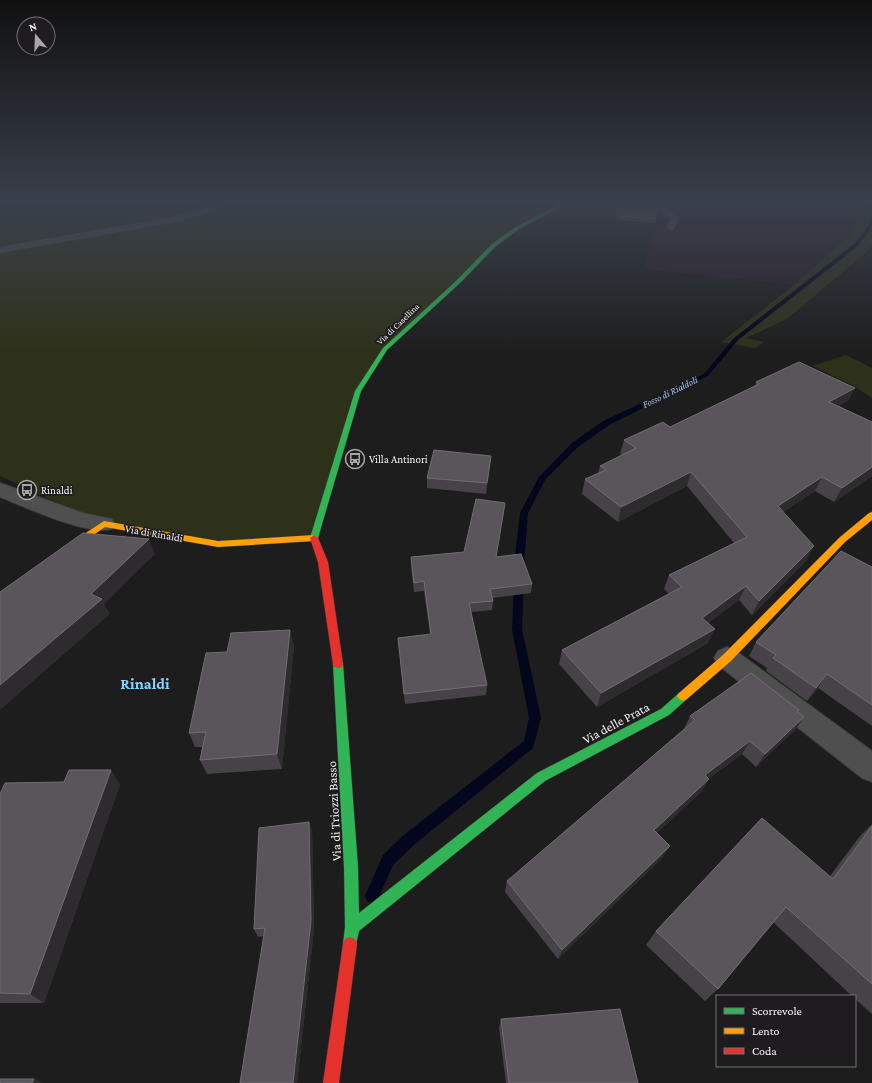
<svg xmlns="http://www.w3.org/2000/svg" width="872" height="1083" viewBox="0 0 872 1083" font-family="'Crimson Pro',serif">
  <rect width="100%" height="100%" fill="#1d1d1d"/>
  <path fill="#2b1f28" d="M 564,204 L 867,204 L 850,234 L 794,285 L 644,269 L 655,226 L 541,216 Z"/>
  <path fill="#2e3119" d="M 0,204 L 564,204 L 517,228 L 385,349 L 358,391 L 314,538 L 218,544 L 104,524 L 0,476 Z
    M 867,204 L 872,204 L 872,245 L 868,251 L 787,319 L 746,338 L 764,342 L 755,348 L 721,342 L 794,285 L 850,234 Z
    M 846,355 L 872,368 L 872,398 L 854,386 L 813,366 Z"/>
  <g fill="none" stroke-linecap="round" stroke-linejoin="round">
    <path fill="#03061c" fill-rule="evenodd" d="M 870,220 L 872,220 L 872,226 L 869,231 L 858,246 L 738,340 L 708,376 L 609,425 L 578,447 L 545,480 L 528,513 L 524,565 L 522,567 L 516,567 L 514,565 L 520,513 L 539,477 L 572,443 L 603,421 L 704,374 L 734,338 L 854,244 L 865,231 Z
      M 519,580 L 522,581 L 524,584 L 522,629 L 541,718 L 533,748 L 415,844 L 393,865 L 377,901 L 372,903 L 367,901 L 365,896 L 383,855 L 405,834 L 524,741 L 529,718 L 512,629 L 514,584 L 516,581 Z"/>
    <g stroke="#3a3a3a" stroke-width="1">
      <path id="lane" d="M 214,204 L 224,204 L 202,215 L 171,223 L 0,253 L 0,247 L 171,217 L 196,211 Z
        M 646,204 C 657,203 673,208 678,219 L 674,230 L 671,231 L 667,228 L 670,219 L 668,217 Z"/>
    </g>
    <g stroke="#3a3a3a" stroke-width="2">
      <path id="street" d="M 0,483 L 83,513 L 112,519 L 115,524 L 112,529 C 87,536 25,507 0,497 Z
        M 727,647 L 736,651 L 872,751 L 872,782 L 862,778 L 718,665 L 714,658 L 718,651 Z"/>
    </g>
    <g stroke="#3a3a3a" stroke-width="1">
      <path id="fast" d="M 561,204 L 566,204 L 519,229 L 496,246 L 460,283 L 387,350 L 361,391 L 318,538 L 314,541 L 311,540 L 310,538 L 355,391 L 383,348 L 456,281 L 492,244 L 515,227 Z
        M 338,660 L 342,661 L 343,664 L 358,867 L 359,913 L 537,773 L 661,709 L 679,693 L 683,691 L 687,693 L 689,696 L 687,699 L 669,715 L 545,781 L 359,931 L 355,949 L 350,951 L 345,949 L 343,944 L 345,927 L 344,867 L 333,664 L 334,661 Z"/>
    </g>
    <g stroke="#3a3a3a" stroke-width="1">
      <path id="slow" d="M 872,512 L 872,520 L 845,542 L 731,661 L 687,699 L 683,701 L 679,699 L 677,696 L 679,693 L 723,655 L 839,538 L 869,513 Z
        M 104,521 L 218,541 L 314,535 L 318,538 L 314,541 L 218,547 L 105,527 L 69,552 L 63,552 L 61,550 L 63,548 Z"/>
    </g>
    <g stroke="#3a3a3a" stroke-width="1">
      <path id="jam" d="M 314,535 L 318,538 L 328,562 L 343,664 L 342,667 L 338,668 L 334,667 L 333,664 L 318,562 L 310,538 Z
        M 350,937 L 355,939 L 357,944 L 339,1083 L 323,1083 L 343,944 L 345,939 Z"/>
    </g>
    <use href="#lane" fill="#4f4f4f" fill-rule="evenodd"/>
    <use href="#street" fill="#4f4f4f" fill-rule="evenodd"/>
    <use href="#fast" fill="#30b455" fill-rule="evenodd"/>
    <use href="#slow" fill="#ff9f0a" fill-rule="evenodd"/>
    <use href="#jam" fill="#e5322d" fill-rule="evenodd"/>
  </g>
  <path fill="#464248" d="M 615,204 L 650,204 L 656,219 L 655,223 L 617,220 Z
    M 756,382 L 855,388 L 848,401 L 839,406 L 872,422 L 872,476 L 834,502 L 815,491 L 783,512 L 807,560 L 752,615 L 739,600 L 708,623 L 708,643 L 597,707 L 559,664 L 562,650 L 669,594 L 664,589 L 669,575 L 734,543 L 687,486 L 618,522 L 582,494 L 585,479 L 598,473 L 600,466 L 622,455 L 620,454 L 624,440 L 670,427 L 755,386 Z
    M 491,456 L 490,466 L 486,494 L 427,488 L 427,478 Z
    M 504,512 L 496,557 L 532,584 L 531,593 L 492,598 L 493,601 L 492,610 L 471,612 L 487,685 L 486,695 L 405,704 L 398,638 L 430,634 L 424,591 L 414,592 L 411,566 L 411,557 L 464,552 Z
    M 872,567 L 872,726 L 818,688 L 807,701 L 766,671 L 767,668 L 749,656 L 756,642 Z
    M 294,645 L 282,769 L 207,774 L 200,760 L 202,747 L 195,747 L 189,733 L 227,652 Z
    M 798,712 L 795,730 L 756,767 L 742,754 L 708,779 L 702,791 L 657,833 L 663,857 L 558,959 L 505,892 L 507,881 L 684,729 L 690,716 Z
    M 120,784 L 44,1003 L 0,1003 L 0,794 Z
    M 309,822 L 312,831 L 314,929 L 297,1083 L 240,1083 L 264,936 L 258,937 L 254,929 Z
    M 872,824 L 872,1014 L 855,999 L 855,996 L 852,996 L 773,922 L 718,989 L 705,1001 L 646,945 L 656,931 L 830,876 L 860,836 Z
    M 501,1019 L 638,1083 L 506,1083 L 499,1028 Z"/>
  <path fill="#2e2b2f" d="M 855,388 L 848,401 L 822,415 L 829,402 Z
    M 491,456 L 490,466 L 486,494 L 487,483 Z
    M 872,467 L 872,476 L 834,502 L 842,488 Z
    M 691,472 L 687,486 L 618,522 L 621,507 Z
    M 822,477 L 815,491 L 771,520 L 778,506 Z
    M 505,503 L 504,512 L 495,567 L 496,557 Z
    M 149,539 L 155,554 L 104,604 L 110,614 L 0,710 L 0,685 L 91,594 Z
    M 814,546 L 807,560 L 752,615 L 759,601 Z
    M 746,586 L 739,600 L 696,632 L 702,618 Z
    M 715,629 L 708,643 L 597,707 L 601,693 Z
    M 290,630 L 294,645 L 282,769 L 277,754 Z
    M 827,674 L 818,688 L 807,701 L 816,688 Z
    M 804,717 L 795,730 L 756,767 L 765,754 Z
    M 750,741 L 742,754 L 708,779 L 702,791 L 648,842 L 654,830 L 705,775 Z
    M 111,770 L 120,784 L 44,1003 L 30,994 Z
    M 309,822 L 312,831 L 314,929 L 297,1083 L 293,1083 Z
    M 670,846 L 663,857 L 558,959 L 562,950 Z
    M 34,1079 L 44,1083 L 32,1083 Z"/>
  <path fill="#59555a" stroke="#716e72" d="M 616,204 L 650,204 L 656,207 L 656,219 L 618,216 Z
    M 799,362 L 855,388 L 829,402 L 872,422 L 872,467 L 842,488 L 822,477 L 778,506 L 814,546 L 759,601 L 746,586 L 702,618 L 715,629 L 601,693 L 562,650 L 682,587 L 669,575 L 747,537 L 691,472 L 621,507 L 585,479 L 606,470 L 600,466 L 636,448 L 624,440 L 663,422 L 670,427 L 759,384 L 756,382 Z
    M 434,450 L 491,456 L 487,483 L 427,478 Z
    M 476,499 L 505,503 L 496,557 L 521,554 L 532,584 L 490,589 L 493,601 L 469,603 L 487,685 L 404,694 L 398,638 L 431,634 L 424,581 L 414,583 L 411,557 L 464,552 Z
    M 83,533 L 149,539 L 91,594 L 102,599 L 0,685 L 0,592 Z
    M 841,551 L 872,567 L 872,705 L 827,674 L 816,688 L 773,658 L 776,655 L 756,642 Z
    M 290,630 L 277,754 L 200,760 L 206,732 L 189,733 L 206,653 L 227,652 L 231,633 Z
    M 751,673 L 799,710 L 797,712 L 804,717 L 765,754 L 750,741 L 705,775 L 709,779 L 654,830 L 670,846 L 562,950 L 507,881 L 695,720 L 690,716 Z
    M 69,770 L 111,770 L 30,994 L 0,993 L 0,794 L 5,783 L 64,782 Z
    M 762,818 L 833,879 L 872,826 L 872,984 L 786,907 L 718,989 L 656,931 Z
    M 309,822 L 311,921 L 293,1083 L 240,1083 L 265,928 L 254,929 L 259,828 Z
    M 620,1009 L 638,1083 L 509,1083 L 501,1019 Z
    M 0,1079 L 34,1079 L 32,1083 L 0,1083 Z"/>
  <linearGradient id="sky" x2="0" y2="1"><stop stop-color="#101010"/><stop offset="0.57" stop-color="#3a404c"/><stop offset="1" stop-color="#3a404c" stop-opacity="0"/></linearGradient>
  <rect width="872" height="355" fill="url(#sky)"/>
  <defs>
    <g id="bus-ring" transform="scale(1)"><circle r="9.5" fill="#1e1c1e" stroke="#a8a7a8" stroke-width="1.5"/><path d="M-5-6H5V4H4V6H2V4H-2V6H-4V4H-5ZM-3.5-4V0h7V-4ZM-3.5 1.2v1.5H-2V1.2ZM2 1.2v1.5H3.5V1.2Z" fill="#a8a7a8"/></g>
  </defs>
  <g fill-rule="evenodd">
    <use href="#bus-ring" x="355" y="459"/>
    <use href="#bus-ring" x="27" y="490"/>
  </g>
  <g text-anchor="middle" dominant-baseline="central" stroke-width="3.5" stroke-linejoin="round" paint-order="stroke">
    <g font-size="9" fill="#f3f2f3" stroke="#1e1c1e">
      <text transform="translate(398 324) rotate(-44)">Via di Casellina</text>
    </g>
    <g font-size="10" font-style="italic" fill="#9cc0f8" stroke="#1e1c1e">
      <text transform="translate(670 392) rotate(-26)">Fosso di Rialdoli</text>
    </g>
    <g font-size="11" fill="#f3f2f3" stroke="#1e1c1e" text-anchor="start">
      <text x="369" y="459">Villa Antinori</text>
      <text x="41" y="490">Rinaldi</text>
    </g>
    <g font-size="11" fill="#f3f2f3" stroke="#1e1c1e">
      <text transform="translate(154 533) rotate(10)">Via di Rinaldi</text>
    </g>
    <g font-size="13" fill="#f3f2f3" stroke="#1e1c1e">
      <text transform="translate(616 723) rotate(-28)">Via delle Prata</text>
      <text transform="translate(334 811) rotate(-93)">Via di Triozzi Basso</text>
    </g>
    <g font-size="16" font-weight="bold" fill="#83d4ff" stroke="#1e1c1e">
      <text x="145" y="683">Rinaldi</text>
    </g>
  </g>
  <rect x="716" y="995" width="140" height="72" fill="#1e1c1e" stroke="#737273"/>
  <rect x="724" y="1008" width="20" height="6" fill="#30b455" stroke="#737273"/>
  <text x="752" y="1015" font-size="12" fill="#f3f2f3">Scorrevole</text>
  <rect x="724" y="1028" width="20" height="6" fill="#ff9f0a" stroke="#737273"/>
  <text x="752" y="1035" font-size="12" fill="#f3f2f3">Lento</text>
  <rect x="724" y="1048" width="20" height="6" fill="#e5322d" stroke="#737273"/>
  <text x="752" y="1055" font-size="12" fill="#f3f2f3">Coda</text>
  <g transform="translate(36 36) rotate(341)"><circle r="19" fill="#1e1c1e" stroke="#737273"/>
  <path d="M0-3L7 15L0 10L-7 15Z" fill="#a8a7a8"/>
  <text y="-6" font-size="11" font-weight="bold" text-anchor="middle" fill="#f3f2f3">N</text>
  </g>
</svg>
